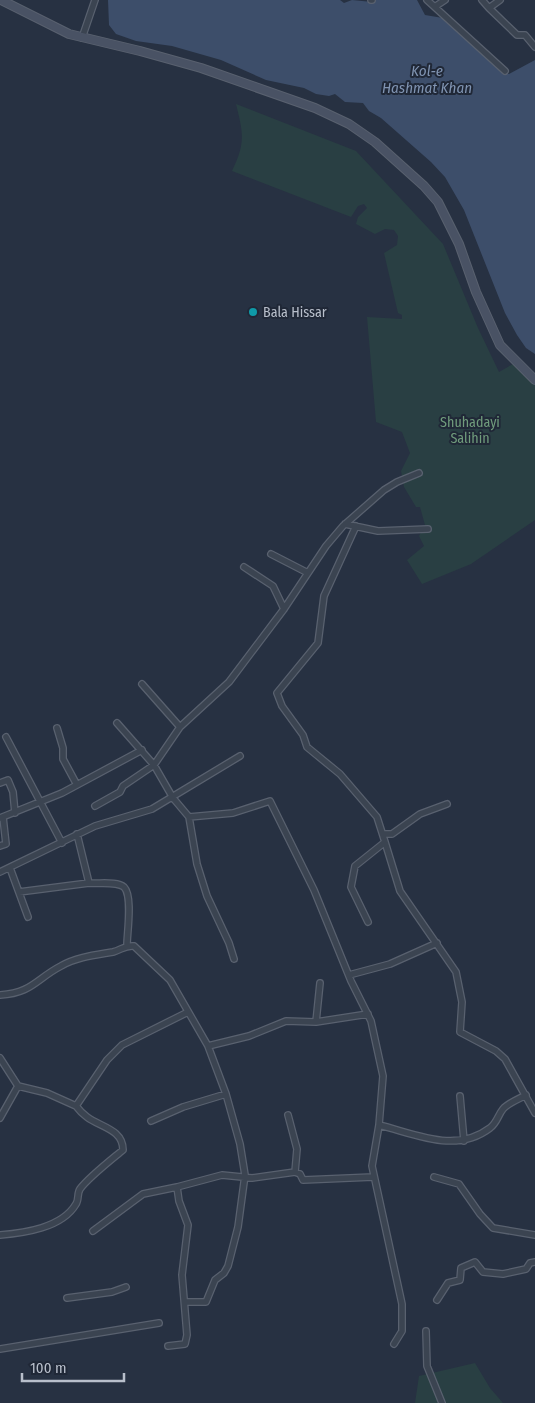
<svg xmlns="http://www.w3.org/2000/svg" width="535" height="1403" viewBox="0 0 535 1403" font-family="'Fira Sans Condensed',sans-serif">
  <rect width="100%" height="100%" fill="#273142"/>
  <path fill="#293f43" d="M 236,104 L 356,151 L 443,244 L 478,328 L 499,372 L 513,364 L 535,385 L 535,520 L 471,564 L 422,584 L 407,560 L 424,546 L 419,536 L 425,525 L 420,507 L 416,507 L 404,487 L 401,471 L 410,453 L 402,432 L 376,422 L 367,317 L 402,319 L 402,315 L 398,313 L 384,253 L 397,245 L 398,236 L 394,230 L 385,229 L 375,234 L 356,224 L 358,217 L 367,208 L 364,204 L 358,206 L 351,217 L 232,171 C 246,142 243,133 236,104 Z
    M 475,1363 L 490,1388 L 503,1403 L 415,1403 L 419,1376 Z"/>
  <path fill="#3d4e6a" d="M 108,0 L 340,0 L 344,3 L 352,0 L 372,2 L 375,0 L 417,0 L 425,15 L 443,18 L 504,73 L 509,74 L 535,60 L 535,354 L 526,348 L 517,335 L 505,313 L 464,210 L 445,177 L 431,162 L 381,118 L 369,111 L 363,103 L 345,102 L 335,94 L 329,96 L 316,94 L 304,88 L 266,80 L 221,60 L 172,46 L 136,41 L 116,34 L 109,25 Z"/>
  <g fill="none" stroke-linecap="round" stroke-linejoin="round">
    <g stroke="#59616f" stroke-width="8">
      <path id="street" d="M 371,0 L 372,0
        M 427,0 L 505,71
        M 482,0 L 489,8 L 500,0
        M 436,6 L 445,0
        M 489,8 L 517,35 L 525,35 L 535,47
        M 82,38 L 95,0
        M 345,524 L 378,531 L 428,529
        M 356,526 L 324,596 L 318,643 L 277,693 L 282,706 L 303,735 L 307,747 L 340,774 L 377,817 L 385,842 L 355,866 L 351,887 L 368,922
        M 271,554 L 308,573
        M 244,567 L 273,586 L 284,609
        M 142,684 L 180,727
        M 117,723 L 154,765 L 173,798 L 189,817 L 197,864 L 207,896 L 229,943 L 234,959
        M 57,728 L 63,748 L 63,759 L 77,785
        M 6,737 L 62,843
        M 0,783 L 8,780 L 13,792 L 15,813
        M 95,806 L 120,792 L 123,786 L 154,765 L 180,727 L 229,682 L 284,609 L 326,546 L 343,526 L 384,490 L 397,482 L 419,473
        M 189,817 L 233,813 L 270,801 L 314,890 L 351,981 L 371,1021 L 383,1076 L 379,1125 C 416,1134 456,1154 490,1128 C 497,1123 498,1115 503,1109 C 508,1103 519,1099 526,1095
        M 0,818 L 62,793 L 142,750
        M 77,834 L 89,883 C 99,884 117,881 124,887 C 133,896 127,933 127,945
        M 384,834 L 392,834 L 420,814 L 447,804
        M 385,842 L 400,891 L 456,972 L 462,1002 L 460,1032 L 496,1051 L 505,1059 L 535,1113
        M 0,846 L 6,844 L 3,817
        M 10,868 L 28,917
        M 0,872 L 95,826 L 152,809 L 240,756
        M 19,892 L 89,883
        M 349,975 L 390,964 L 437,943
        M 0,995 C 32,993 36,979 61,966 C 77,957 96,955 113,952 C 121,950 125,945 134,946 L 170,980 L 208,1046 L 226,1094 L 240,1144 L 245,1175 L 238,1227 L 228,1266 L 224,1273 L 215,1280 L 206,1302 L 185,1302
        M 316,1022 L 320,983
        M 208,1046 L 249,1036 L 286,1021 L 316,1022 L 368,1014
        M 0,1058 L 18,1086 L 47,1093 L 76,1106
        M 460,1096 L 464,1141
        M 288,1115 L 297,1149 L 295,1172
        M 0,1118 L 18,1086
        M 151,1121 L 183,1107 L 226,1094
        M 379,1125 L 372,1166 L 402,1304 L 402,1331 L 394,1344
        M 434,1177 L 459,1184 L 480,1214 L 493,1228 L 535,1235
        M 177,1187 L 222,1175 L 252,1178 L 295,1172 L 300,1174 L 303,1180 L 373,1177
        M 93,1231 L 143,1194 L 177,1187 L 179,1201 L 188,1225 L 182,1275 L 187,1335 L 185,1344 L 168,1346
        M 0,1235 C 24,1233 62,1228 76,1204 C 79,1200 77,1193 80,1189 C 89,1177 111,1160 123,1150 C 123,1129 100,1127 87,1117 C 83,1114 79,1110 76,1106 L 107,1060 L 122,1045 L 188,1012
        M 67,1298 L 112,1292 L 126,1287
        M 437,1300 L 448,1283 L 460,1280 L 461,1268 L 475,1262 L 483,1272 L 503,1274 L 526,1269 L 530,1263 L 535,1262
        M 426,1331 L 427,1366 L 442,1403
        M 0,1349 L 159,1323"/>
    </g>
    <g stroke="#59616f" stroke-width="10">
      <path id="secondary" d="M 1,0 L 69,34 L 140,51 L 201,68 L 315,108 L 349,124 L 375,142 L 424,186 L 438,202 L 459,244 L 476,292 L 500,345 L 535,380"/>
    </g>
    <use href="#street" stroke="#3b4451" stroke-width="5.5"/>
    <use href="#secondary" stroke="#495264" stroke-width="8"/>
  </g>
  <circle fill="#0f9aa8" stroke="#202837" stroke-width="2" cx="253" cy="312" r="5"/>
  <g text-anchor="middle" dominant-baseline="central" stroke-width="4" stroke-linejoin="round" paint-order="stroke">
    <g font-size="14" fill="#b8bfcb" stroke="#202837" text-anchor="start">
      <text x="263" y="312">Bala Hissar</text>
    </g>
    <g font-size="14" fill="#709c7c" stroke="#202837">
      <text x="470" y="422">Shuhadayi<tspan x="470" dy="16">Salihin</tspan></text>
    </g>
    <g font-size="15" font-style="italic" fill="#8094b2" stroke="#202837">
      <text x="427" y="71">Kol-e<tspan x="427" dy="17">Hashmat Khan</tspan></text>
    </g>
  </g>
  <path d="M22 1373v8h102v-8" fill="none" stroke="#b8bfcb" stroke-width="2.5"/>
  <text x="30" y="1373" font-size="15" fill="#b8bfcb" stroke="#202837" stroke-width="4" paint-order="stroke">100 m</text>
</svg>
